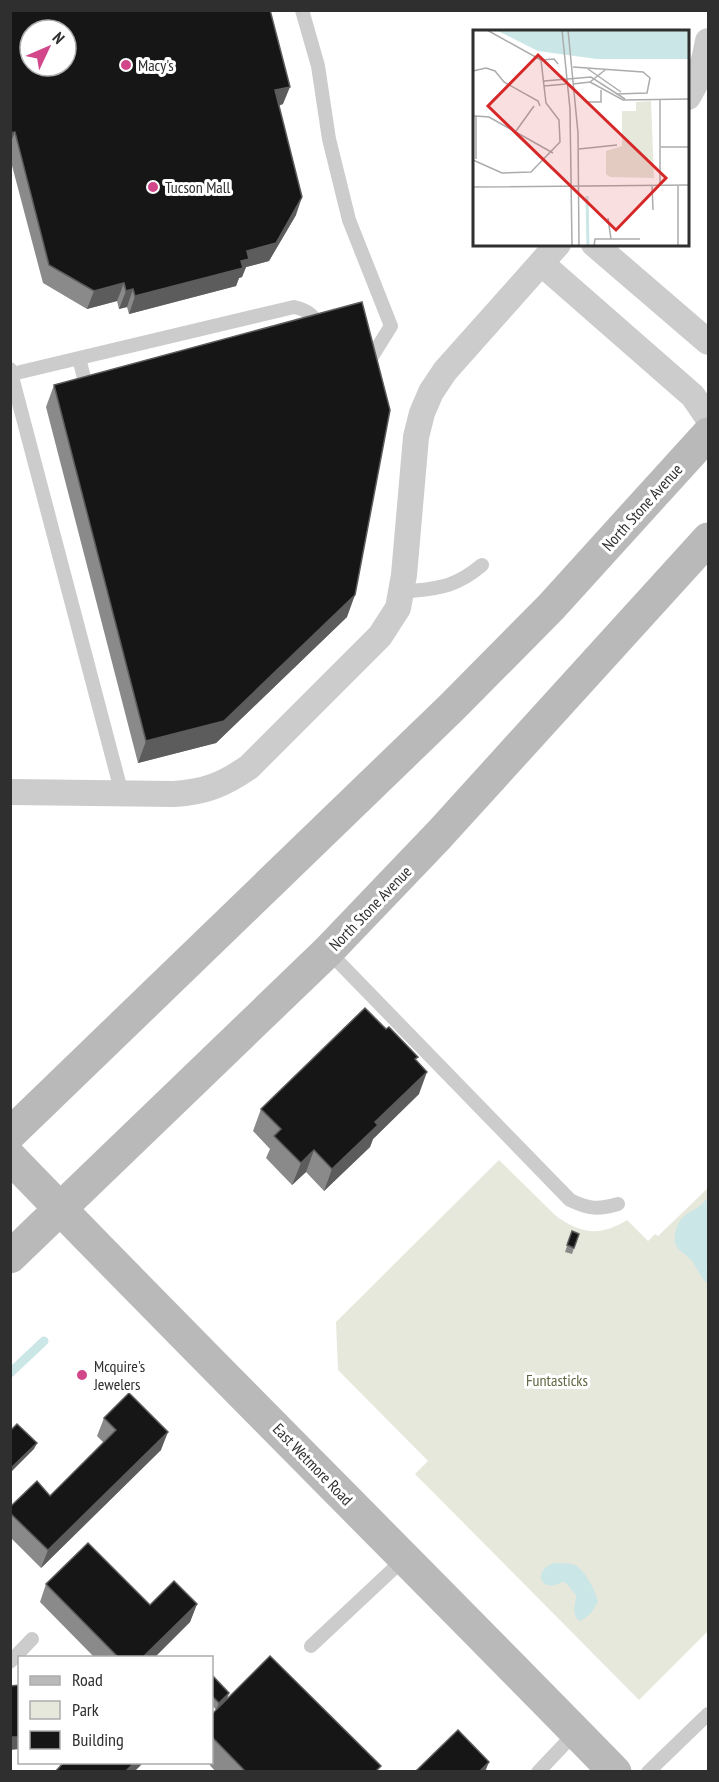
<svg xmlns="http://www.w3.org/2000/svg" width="719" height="1782" viewBox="0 0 719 1782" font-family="'PT Sans Narrow',sans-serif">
  <rect width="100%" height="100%" fill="#fff"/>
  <path fill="#e7e8dc" d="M 499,1160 L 555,1215 C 580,1234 600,1237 627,1220 L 648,1241 L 655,1234 L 658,1236 L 708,1188 L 708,1631 L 639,1700 L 415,1474 L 428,1461 L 338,1370 L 336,1322 Z"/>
  <path fill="#cbe6e6" d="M 708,1196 L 708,1266 L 706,1270 L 708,1272 L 708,1284 C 700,1278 698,1269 692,1261 C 687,1255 677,1250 675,1243 C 674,1240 675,1237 675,1234 C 681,1207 698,1215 708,1196 Z
    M 555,1563 C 561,1563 569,1563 575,1565 C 585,1570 595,1590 598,1601 C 594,1610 589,1617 580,1621 C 570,1614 576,1605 576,1595 L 566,1583 L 562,1582 C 541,1595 531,1569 555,1563 Z"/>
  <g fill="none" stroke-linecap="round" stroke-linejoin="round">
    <path stroke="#cbe6e6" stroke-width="9" d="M 10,1373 L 44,1341"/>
    <path stroke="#ccc" stroke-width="14" d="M 302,10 L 318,66 L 329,139 L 349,220 L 391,326 L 366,366
      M 79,358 L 88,394
      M 10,369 L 122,794
      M 12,374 L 294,307 C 308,310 315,316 320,329
      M 402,592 C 437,588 453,589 482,565
      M 328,951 L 570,1200 C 589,1209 598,1210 618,1204
      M 311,1646 L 405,1558
      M 10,1662 L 32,1639
      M 538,1772 L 576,1732
      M 648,1772 L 708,1714"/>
    <path stroke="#ccc" stroke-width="26" d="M 688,97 C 699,79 705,61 708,41
      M 594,244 L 708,342
      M 541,263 L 693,396 L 708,418
      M 10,792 L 174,794 C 205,792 223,785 249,767 L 380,636 L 398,608 L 404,575 L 416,437 L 422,413 L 431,392 L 445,371 L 558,244"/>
    <path stroke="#b9b9b9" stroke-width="33" d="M 10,1134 L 452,707 L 551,607 L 708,434
      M 10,1157 C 210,1364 414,1566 615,1772
      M 10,1257 L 328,951 L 439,835 L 708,539"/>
  </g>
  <path fill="#8a8a8a" d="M 10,10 L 283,104 L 279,106 L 296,215 L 269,261 L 246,267 L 242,277 L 239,278 L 236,286 L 129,314 L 127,307 L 119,309 L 117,301 L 87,309 L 43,283 L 10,158 Z
    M 54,385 L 347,617 L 216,743 L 138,763 L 46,407 Z
    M 416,1061 L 419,1094 L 373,1139 L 370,1147 L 324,1191 L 306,1172 L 292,1185 L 266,1158 L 270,1149 L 253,1131 L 261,1109 Z
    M 572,1231 L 579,1234 L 572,1254 L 565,1252 Z
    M 104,1418 L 161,1450 L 41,1568 L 10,1537 L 10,1507 L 50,1496 L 104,1443 L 97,1436 Z
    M 46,1584 L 150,1605 L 197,1604 L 190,1622 L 154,1658 L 95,1658 L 40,1602 Z
    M 212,1675 L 227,1699 L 375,1772 L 216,1772 L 207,1762 L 212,1762 L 212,1714 L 216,1710 L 212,1705 Z"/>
  <path fill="#5c5c5c" d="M 290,87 L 283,104 L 268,108 L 275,90 Z
    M 15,132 L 10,144 L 10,133 Z
    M 302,197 L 296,215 L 269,261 L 246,267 L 242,277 L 239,278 L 236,286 L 129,314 L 135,296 L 241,261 L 247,251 Z
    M 124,283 L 117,301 L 87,309 L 94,291 Z
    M 133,289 L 127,307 L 119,309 L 126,291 Z
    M 355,595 L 347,617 L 216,743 L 138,763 L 146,741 Z
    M 427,1072 L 419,1094 L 373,1139 L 370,1147 L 324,1191 L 332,1169 L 375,1122 Z
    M 314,1150 L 306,1172 L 292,1185 L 301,1163 Z
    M 168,1432 L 161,1450 L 41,1568 L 48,1550 Z
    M 37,1443 L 34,1449 L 10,1473 L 10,1469 Z
    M 197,1604 L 190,1622 L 154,1658 L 142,1658 Z
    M 229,1693 L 227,1699 L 216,1710 L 219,1703 Z
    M 10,1737 L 20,1737 L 20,1749 L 10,1750 Z
    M 135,1762 L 143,1763 L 134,1772 L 125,1772 Z
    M 489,1762 L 485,1772 L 479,1772 Z"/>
  <path fill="#161616" stroke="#5c5c5c" stroke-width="1.5" fill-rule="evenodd" d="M 10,10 L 270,10 L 290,87 L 275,90 L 302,197 L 276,243 L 247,251 L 249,259 L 241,261 L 243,268 L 135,296 L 133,289 L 126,291 L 124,283 L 94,291 L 49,265 L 15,132 L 10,133 ZM 30,30 L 66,30 L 66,66 L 30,66 Z
    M 362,302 L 390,410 L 355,595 L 224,721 L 146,741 L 54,385 Z
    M 365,1008 L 386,1029 L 389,1027 L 418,1057 L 415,1059 L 427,1072 L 375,1122 L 378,1125 L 332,1169 L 314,1150 L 301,1163 L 274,1136 L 281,1129 L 261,1109 Z
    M 572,1231 L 579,1234 L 574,1248 L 567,1245 Z
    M 129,1393 L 168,1432 L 48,1550 L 10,1513 L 10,1507 L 37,1481 L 50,1496 L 116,1430 L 104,1418 Z
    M 17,1424 L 37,1443 L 10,1469 L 10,1431 Z
    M 88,1543 L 150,1605 L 174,1581 L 197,1604 L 142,1658 L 119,1658 L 46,1584 Z
    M 270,1656 L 381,1766 L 375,1772 L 246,1772 L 212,1737 L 212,1714 Z
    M 212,1675 L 229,1693 L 219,1703 L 212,1696 Z
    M 20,1685 L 20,1737 L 10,1737 L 10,1686 Z
    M 458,1730 L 489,1762 L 479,1772 L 415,1772 Z
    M 64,1762 L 135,1762 L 125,1772 L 55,1772 Z"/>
  <g fill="#d1478a" stroke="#fff" stroke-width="2">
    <circle cx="126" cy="65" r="6"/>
    <circle cx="153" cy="187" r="6"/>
    <circle cx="82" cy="1375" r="6"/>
  </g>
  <g text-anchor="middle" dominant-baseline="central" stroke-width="6" stroke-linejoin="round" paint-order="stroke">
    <g font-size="16" fill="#2f2f2f" stroke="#fff" text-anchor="start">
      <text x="138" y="65">Macy's</text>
      <text x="165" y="187">Tucson Mall</text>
      <text x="94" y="1366">Mcquire's<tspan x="94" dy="18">Jewelers</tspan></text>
    </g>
    <g font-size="16" fill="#2f2f2f" stroke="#fff">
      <text transform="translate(642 507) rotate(-48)">North Stone Avenue</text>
      <text transform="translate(370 908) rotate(-46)">North Stone Avenue</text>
      <text transform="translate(313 1464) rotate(46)">East Wetmore Road</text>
    </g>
    <g font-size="16" fill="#626642" stroke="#fff">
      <text x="557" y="1380">Funtasticks</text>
    </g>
  </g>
  <g transform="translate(473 30)">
    <rect width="216" height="216" fill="#fff"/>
    <path d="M 178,71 L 181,148 L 137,147 L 133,144 L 133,121 L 149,116 L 149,81 L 163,81 L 163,72 Z" fill="#e7e8dc"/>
    <path d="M 23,0 L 216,0 L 216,29 L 124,29 L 65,21 Z" fill="#cbe6e6"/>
    <path fill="none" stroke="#cbe6e6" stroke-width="3" d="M 114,166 L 115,216"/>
    <path fill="none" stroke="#acacac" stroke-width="1.5" d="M 89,0 L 97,79 L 99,216M 95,0 L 105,103 L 106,216M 68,30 L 81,29 L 85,34M 100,37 L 170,42 L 177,48 L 174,63 L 143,64M 115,39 L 148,62M 0,41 L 13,38 L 22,41 L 31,52 L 65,71 L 67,76M 71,51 L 118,47 L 152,69M 117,52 L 150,70 L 216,69M 100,54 L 117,52 L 132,40M 71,56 L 93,54M 187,69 L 187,155M 113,72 L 128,72 L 128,60M 0,86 L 3,86 L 3,129M 3,86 L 16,87 L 80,123M 43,101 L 61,76M 188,117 L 216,117M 106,119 L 144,115M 0,130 L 29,143 L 58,142 L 87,112 L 86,90 L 73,73 L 68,30 L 14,0M 179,155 L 180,180M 0,157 L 216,155M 135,188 L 138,209M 121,216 L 122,209 L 167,209M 205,216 L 205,155"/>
    <path fill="#d62828" fill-opacity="0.15" stroke="#d62828" stroke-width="3" d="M 65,25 L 193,148 L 143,200 L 15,76 Z"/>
    <rect width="216" height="216" fill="none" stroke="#2f2f2f" stroke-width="3"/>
  </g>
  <rect width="719" height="1782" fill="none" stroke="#2f2f2f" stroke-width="24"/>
  <rect x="18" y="1656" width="195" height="108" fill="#ffffff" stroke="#acacac" stroke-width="1.5"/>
  <rect x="30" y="1676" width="30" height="9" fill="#b9b9b9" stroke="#acacac" stroke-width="1.5"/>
  <text x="72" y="1686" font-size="18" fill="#2f2f2f">Road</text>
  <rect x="30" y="1701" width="30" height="18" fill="#e7e8dc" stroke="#acacac" stroke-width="1.5"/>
  <text x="72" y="1716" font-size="18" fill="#2f2f2f">Park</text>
  <rect x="30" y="1731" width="30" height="18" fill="#161616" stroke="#acacac" stroke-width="1.5"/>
  <text x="72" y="1746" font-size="18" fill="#2f2f2f">Building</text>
  <g transform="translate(48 48) rotate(46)"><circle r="28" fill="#ffffff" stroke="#acacac" stroke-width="1.5"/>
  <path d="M0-4.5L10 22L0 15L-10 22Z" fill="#d1478a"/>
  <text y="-9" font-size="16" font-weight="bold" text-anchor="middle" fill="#2f2f2f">N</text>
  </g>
</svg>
